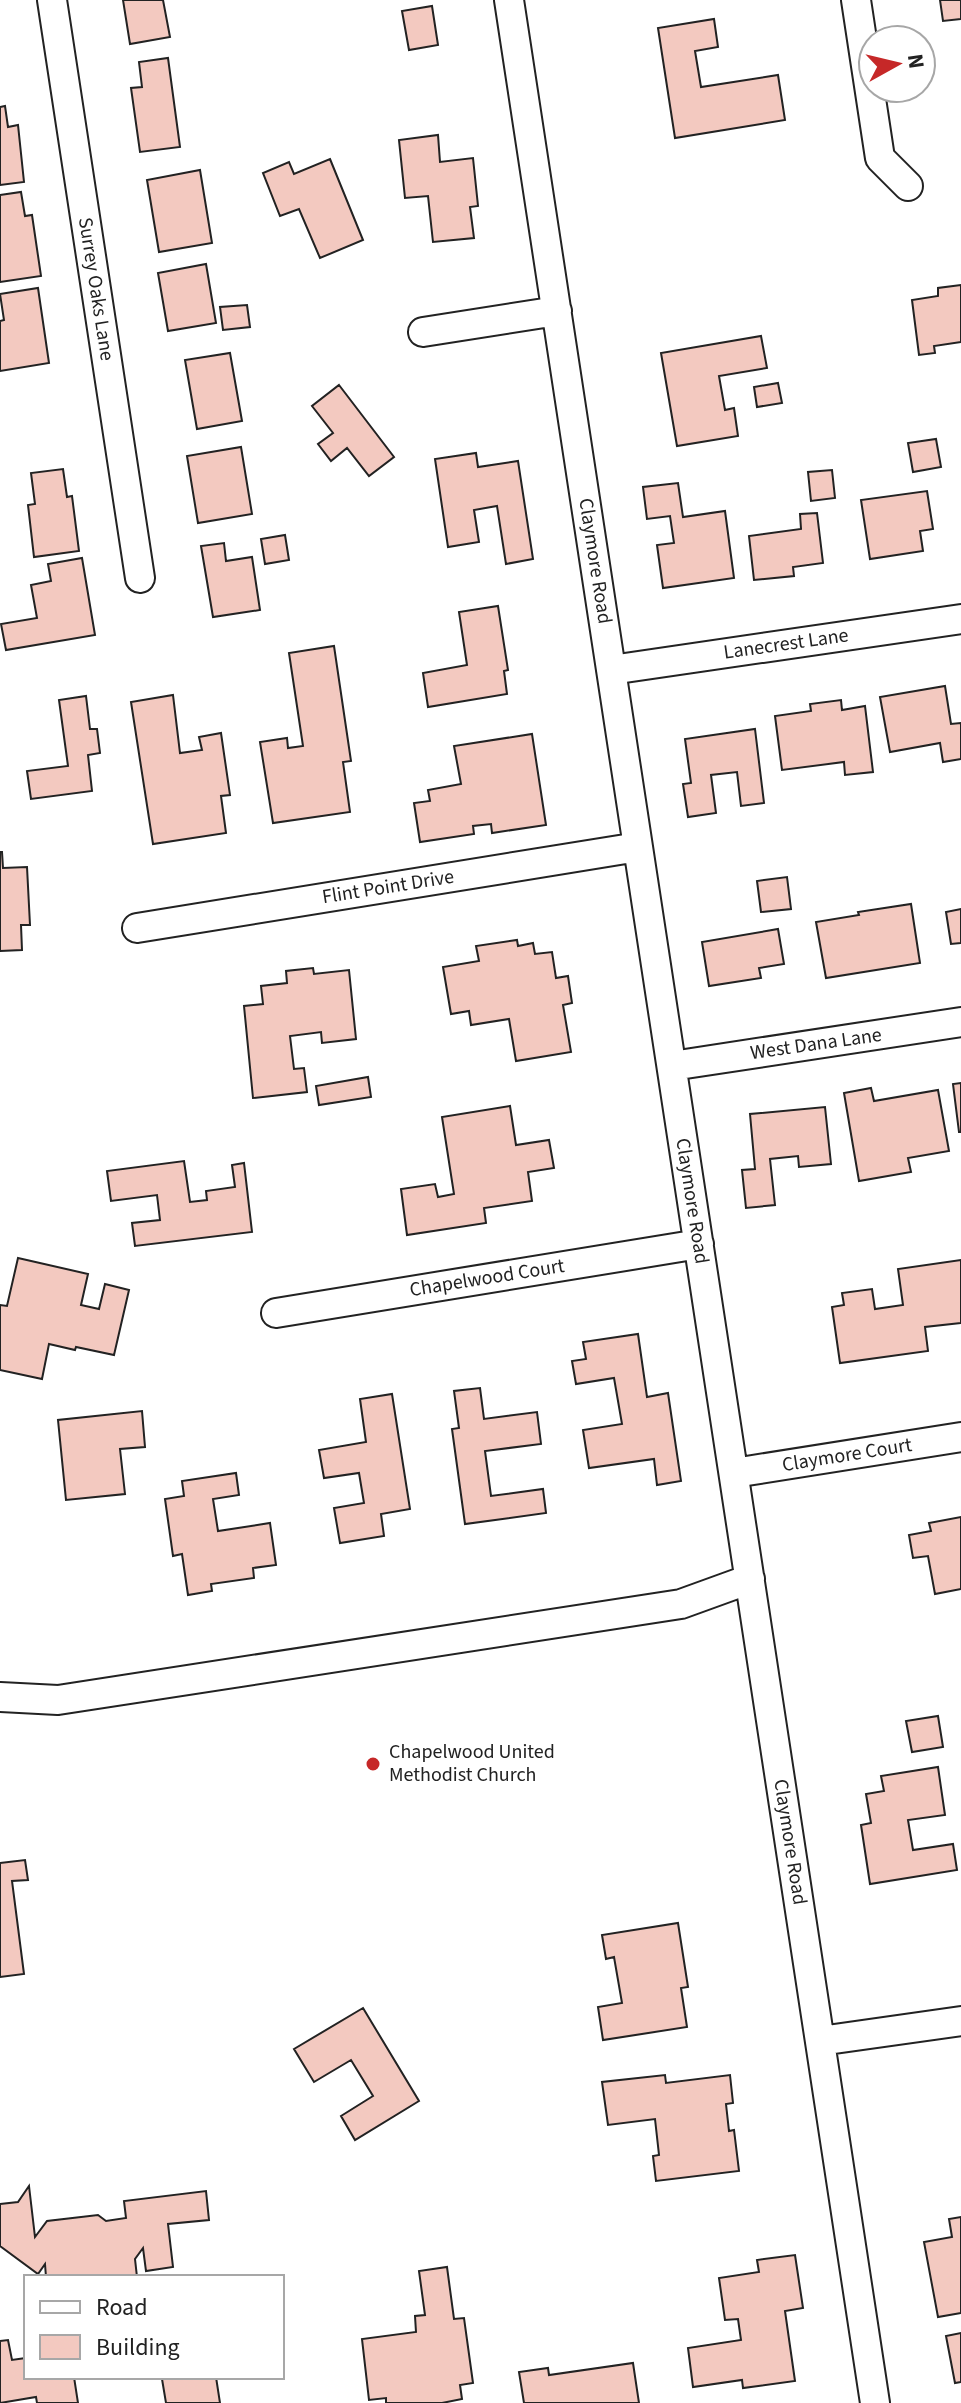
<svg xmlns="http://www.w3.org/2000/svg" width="961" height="2403" viewBox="0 0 961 2403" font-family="'Source Sans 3',sans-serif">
  <rect width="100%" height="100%" fill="#fff"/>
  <path fill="#f3c9c0" stroke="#222" stroke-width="2" d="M 123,0 L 163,0 L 170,37 L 130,44 Z
    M 940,0 L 961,0 L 961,19 L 943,21 Z
    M 432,6 L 438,45 L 409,50 L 402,11 Z
    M 714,19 L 718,47 L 695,51 L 701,87 L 778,75 L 785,120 L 675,138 L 658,28 Z
    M 168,58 L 180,147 L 140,152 L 131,88 L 142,87 L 139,62 Z
    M 5,106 L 8,127 L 18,125 L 24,182 L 0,185 L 0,107 Z
    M 438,135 L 440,162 L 473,158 L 478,206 L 470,207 L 474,238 L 433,242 L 428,196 L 405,198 L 399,140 Z
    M 330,159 L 363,240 L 320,258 L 299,209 L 280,216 L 263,173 L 289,162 L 294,174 Z
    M 200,170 L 212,243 L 159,252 L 147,180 Z
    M 21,192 L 25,216 L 32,215 L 41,276 L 0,282 L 0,195 Z
    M 206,264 L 216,323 L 168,331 L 158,273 Z
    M 961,285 L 961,342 L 934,346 L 935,353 L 919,355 L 912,300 L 938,296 L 938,288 Z
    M 38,288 L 49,363 L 0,371 L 0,321 L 4,320 L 0,294 Z
    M 247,305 L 250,327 L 223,330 L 220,307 Z
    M 761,336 L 767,368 L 719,376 L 725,410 L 734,408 L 738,436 L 677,446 L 661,353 Z
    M 230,353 L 242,421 L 197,429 L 185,360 Z
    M 778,383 L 782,403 L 757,407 L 754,387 Z
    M 339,385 L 394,457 L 369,476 L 347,448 L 331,461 L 318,444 L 333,433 L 312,406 Z
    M 936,439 L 941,467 L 913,472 L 908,443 Z
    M 241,447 L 252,514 L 198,523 L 187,456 Z
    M 476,453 L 478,467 L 518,461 L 533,559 L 506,564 L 497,506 L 474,510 L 479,542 L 448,547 L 435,459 Z
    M 63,469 L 67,497 L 72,496 L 79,551 L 34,557 L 28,505 L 35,504 L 31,473 Z
    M 832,470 L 835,498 L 811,501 L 808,472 Z
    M 678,483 L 683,517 L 725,511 L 734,578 L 663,588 L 657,545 L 674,543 L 670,516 L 647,519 L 643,487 Z
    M 927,491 L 933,529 L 920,531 L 923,551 L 870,559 L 861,500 Z
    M 817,513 L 823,563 L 793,567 L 794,576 L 754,580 L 749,536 L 801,529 L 800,514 Z
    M 285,535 L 289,560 L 265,564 L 261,539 Z
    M 224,543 L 226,561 L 252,557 L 260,610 L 213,617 L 201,546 Z
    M 82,558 L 95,635 L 6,650 L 1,624 L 37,618 L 31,585 L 51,581 L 48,564 Z
    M 498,606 L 508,670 L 504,671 L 507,694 L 428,707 L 423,673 L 467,665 L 459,612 Z
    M 334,646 L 351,761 L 343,762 L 350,812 L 273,823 L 260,742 L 287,738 L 288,748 L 303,746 L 289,653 Z
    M 945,686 L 951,724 L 961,723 L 961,759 L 943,762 L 940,743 L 890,752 L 880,697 Z
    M 173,695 L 180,753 L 202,750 L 199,737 L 221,733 L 230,795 L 221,796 L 226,833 L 153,844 L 131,702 Z
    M 86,696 L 90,729 L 97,729 L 100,753 L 88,755 L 92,791 L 31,799 L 27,771 L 68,766 L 59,700 Z
    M 841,700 L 842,710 L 865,706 L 873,772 L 845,775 L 844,762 L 782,770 L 775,716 L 811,711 L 810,704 Z
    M 755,729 L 764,803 L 741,806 L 737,772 L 711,775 L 716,813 L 688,817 L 683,784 L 691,783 L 685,739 Z
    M 532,734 L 546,825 L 492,833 L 491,824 L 473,826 L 474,834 L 420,842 L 414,803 L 430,801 L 428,790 L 461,784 L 454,746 Z
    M 0,852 L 2,852 L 3,868 L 27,867 L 30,925 L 21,925 L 22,950 L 0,951 Z
    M 787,877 L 791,909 L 761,912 L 757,881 Z
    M 911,904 L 920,963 L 826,978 L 816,922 L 859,915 L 858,912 Z
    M 961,909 L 961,943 L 951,944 L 946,912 Z
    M 778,929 L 784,964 L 759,968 L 761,978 L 709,986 L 702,942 Z
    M 517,940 L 518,946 L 533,943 L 535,954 L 552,952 L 556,978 L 568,976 L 572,1003 L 563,1005 L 571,1052 L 516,1061 L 509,1019 L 471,1025 L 469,1011 L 451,1014 L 443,967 L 479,961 L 476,946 Z
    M 313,968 L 314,974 L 349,970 L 356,1039 L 322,1043 L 321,1032 L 290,1036 L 294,1069 L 304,1068 L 307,1092 L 253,1098 L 244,1006 L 263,1004 L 261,986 L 287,983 L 286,971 Z
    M 368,1077 L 371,1097 L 319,1105 L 316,1086 Z
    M 961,1083 L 961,1132 L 959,1132 L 953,1084 Z
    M 871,1088 L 874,1101 L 938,1090 L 949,1151 L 908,1158 L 911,1172 L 859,1181 L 844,1093 Z
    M 510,1106 L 516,1145 L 549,1140 L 554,1168 L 528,1172 L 532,1201 L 484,1208 L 486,1223 L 407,1235 L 401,1189 L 435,1184 L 438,1197 L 454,1194 L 442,1117 Z
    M 825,1107 L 831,1164 L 799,1167 L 798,1156 L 770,1159 L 775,1205 L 746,1208 L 742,1170 L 755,1169 L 750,1114 Z
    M 184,1161 L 190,1202 L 207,1200 L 206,1191 L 235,1187 L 232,1165 L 244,1163 L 252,1232 L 135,1246 L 132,1223 L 160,1220 L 157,1195 L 111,1201 L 107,1171 Z
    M 18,1258 L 88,1274 L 81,1305 L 99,1309 L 105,1284 L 129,1290 L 114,1355 L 76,1347 L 75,1350 L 49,1344 L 42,1379 L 0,1370 L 0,1305 L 7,1306 Z
    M 961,1260 L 961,1323 L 925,1327 L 928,1351 L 840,1363 L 832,1307 L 844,1305 L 842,1293 L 872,1289 L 875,1309 L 903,1305 L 898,1269 Z
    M 638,1334 L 647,1397 L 668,1393 L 681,1481 L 657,1485 L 654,1459 L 589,1468 L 583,1430 L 622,1424 L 614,1378 L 576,1384 L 572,1361 L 586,1359 L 583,1342 Z
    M 480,1388 L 484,1419 L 537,1412 L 541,1444 L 485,1451 L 491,1496 L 543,1489 L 546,1513 L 465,1524 L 452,1429 L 459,1428 L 454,1391 Z
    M 392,1394 L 410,1509 L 381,1514 L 384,1536 L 340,1543 L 334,1508 L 364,1503 L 359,1473 L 324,1478 L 319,1450 L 366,1442 L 360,1399 Z
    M 142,1411 L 145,1447 L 120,1449 L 125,1494 L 66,1500 L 58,1420 Z
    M 236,1473 L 239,1495 L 213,1499 L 218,1531 L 270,1523 L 276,1565 L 253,1568 L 254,1578 L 211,1584 L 212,1591 L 188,1595 L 182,1554 L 173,1556 L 165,1499 L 184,1496 L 182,1481 Z
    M 961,1517 L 961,1589 L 935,1594 L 928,1556 L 913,1558 L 909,1535 L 931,1531 L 929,1523 Z
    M 938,1716 L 943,1747 L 912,1752 L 906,1721 Z
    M 938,1767 L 945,1815 L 908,1820 L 913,1850 L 953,1844 L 957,1870 L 870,1884 L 861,1825 L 871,1823 L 866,1794 L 884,1791 L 881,1776 Z
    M 25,1860 L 28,1880 L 12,1881 L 24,1974 L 0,1977 L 0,1863 Z
    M 678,1923 L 688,1987 L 681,1988 L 687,2027 L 603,2040 L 598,2007 L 622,2003 L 614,1957 L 606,1959 L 602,1935 Z
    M 363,2008 L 419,2101 L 355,2140 L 341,2116 L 373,2096 L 351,2060 L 314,2082 L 294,2049 Z
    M 665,2075 L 666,2083 L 730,2075 L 733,2103 L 726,2104 L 729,2131 L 734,2130 L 739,2171 L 656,2181 L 653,2156 L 659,2155 L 655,2119 L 608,2125 L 602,2082 Z
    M 29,2186 L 35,2237 L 47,2221 L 98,2215 L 106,2221 L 126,2218 L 124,2201 L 206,2191 L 209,2220 L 168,2224 L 173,2267 L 146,2271 L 143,2248 L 135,2259 L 137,2277 L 46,2277 L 45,2264 L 38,2274 L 0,2246 L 0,2204 L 18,2202 Z
    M 961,2217 L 961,2313 L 938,2317 L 924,2242 L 952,2237 L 949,2219 Z
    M 795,2255 L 803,2308 L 785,2311 L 795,2381 L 743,2388 L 742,2380 L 693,2387 L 688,2348 L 741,2340 L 738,2319 L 725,2320 L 719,2278 L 759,2272 L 757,2260 Z
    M 447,2267 L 454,2319 L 464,2318 L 473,2383 L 460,2385 L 462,2399 L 442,2403 L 386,2403 L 386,2398 L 369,2400 L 362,2339 L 416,2332 L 415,2316 L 425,2315 L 419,2271 Z
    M 961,2333 L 961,2382 L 955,2383 L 946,2336 Z
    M 8,2340 L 12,2360 L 26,2358 L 26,2377 L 74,2377 L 78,2403 L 37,2403 L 36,2397 L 0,2403 L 0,2341 Z
    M 633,2363 L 639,2403 L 524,2403 L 519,2372 L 548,2368 L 549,2375 Z
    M 176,2377 L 216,2377 L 220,2403 L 166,2403 L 162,2379 Z"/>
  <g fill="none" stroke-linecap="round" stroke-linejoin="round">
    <g stroke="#222" stroke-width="32">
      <path id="minor" d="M 52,0 L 140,578
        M 509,0 L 875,2403
        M 856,0 L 880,158 L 908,186
        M 423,332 L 557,311
        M 611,670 L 961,619
        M 137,928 L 638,847
        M 672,1066 L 961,1022
        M 276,1313 L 699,1244
        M 734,1473 L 961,1437
        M 0,1697 L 58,1700 L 681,1604 L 750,1579
        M 820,2041 L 961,2021"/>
    </g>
    <use href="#minor" stroke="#fff" stroke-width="28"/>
  </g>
  <circle fill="#c62828" stroke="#fff" stroke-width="3" cx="373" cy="1764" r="8"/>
  <g text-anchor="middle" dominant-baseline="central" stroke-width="6" stroke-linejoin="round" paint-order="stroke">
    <g font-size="20" fill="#222" stroke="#fff">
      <text transform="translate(96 289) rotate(81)">Surrey Oaks Lane</text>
      <text transform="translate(595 561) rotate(81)">Claymore Road</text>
      <text transform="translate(786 644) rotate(-8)">Lanecrest Lane</text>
      <text transform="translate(388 887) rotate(-9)">Flint Point Drive</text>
      <text transform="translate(816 1044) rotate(-8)">West Dana Lane</text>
      <text transform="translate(692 1201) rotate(81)">Claymore Road</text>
      <text transform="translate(487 1278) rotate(-9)">Chapelwood Court</text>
      <text transform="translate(847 1455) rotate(-9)">Claymore Court</text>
      <text transform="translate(790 1842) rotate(81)">Claymore Road</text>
    </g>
    <g font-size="20" fill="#222" stroke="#fff" text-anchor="start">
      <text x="389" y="1752">Chapelwood United<tspan x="389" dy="23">Methodist Church</tspan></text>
    </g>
  </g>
  <rect x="24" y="2275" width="260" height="104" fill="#ffffff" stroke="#a7a7a7" stroke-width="2"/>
  <rect x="40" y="2301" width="40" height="12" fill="#ffffff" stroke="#a7a7a7" stroke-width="2"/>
  <text x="96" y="2315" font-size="24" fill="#222222">Road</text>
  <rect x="40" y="2335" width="40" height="24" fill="#f3c9c0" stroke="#a7a7a7" stroke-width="2"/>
  <text x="96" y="2355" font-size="24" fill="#222222">Building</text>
  <g transform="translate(897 64) rotate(82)"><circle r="38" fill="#ffffff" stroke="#a7a7a7" stroke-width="2"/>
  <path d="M0-6L14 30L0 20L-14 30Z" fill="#c62828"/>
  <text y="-12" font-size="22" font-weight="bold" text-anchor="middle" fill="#222222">N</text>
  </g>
</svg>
